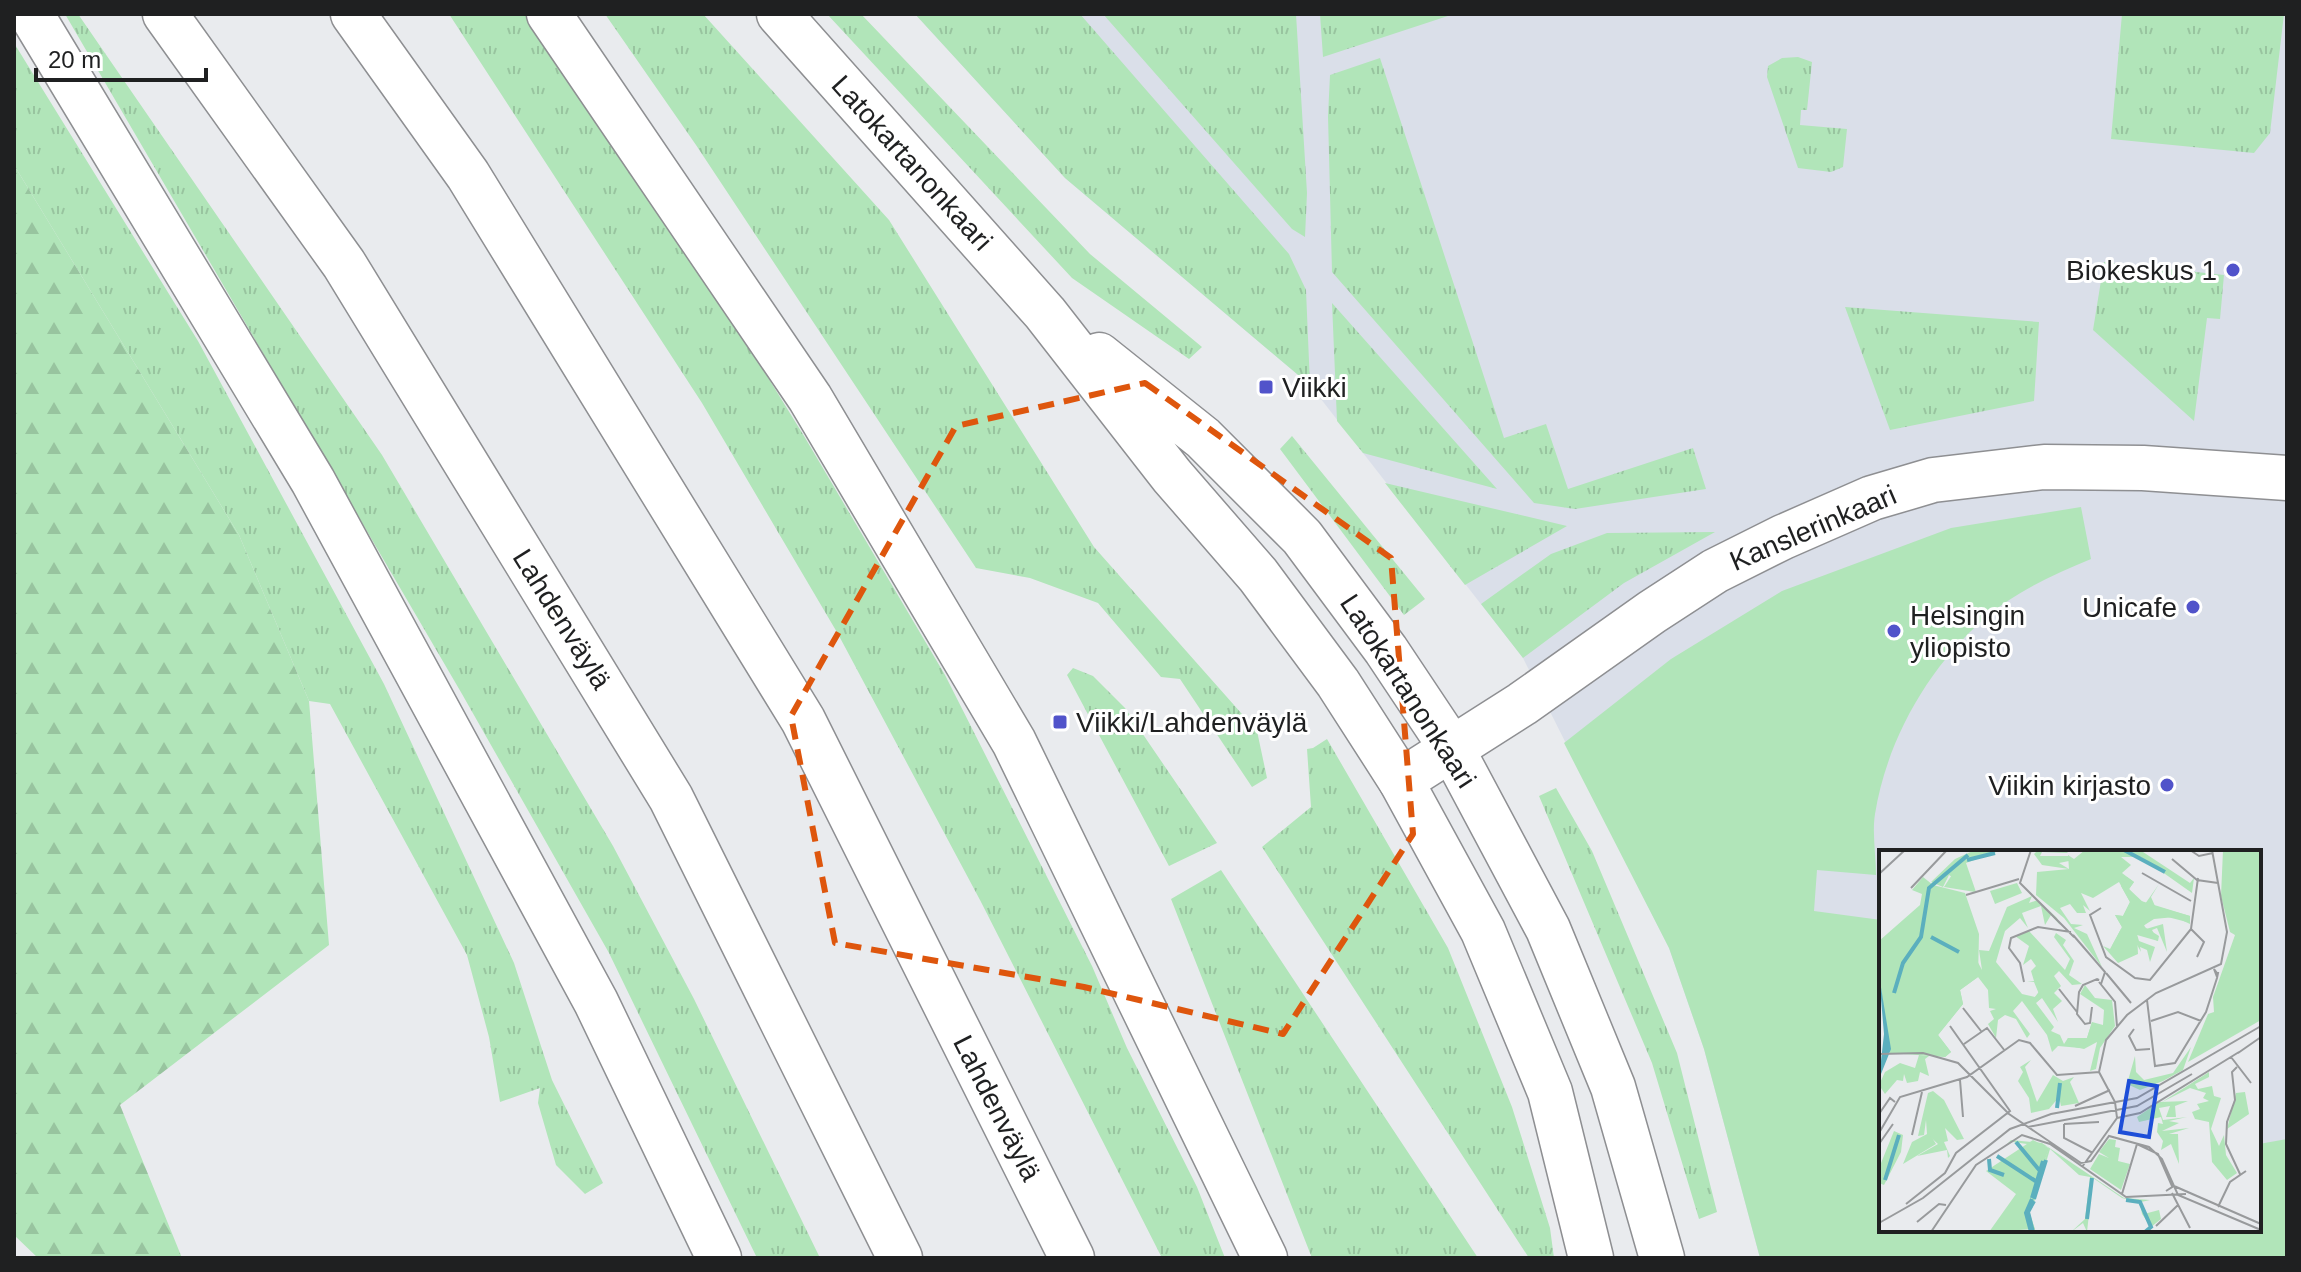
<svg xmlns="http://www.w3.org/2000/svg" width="2301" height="1272" viewBox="0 0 2301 1272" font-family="Arial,sans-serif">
  <defs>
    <pattern id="grass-tufts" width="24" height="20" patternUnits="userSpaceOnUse" patternTransform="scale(2)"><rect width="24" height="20" fill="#b1e5b9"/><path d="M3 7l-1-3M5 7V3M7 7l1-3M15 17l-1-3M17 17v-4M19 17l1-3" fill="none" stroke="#98c49f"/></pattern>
    <pattern id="forest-firs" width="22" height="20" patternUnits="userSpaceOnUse" patternTransform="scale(2)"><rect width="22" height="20" fill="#b1e5b9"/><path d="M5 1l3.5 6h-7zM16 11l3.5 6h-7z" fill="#98c49f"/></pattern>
  </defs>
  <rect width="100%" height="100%" fill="#e9ebee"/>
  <path fill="#dadfe9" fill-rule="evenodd" d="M 915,14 L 2287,14 L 2287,1258 L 1760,1258 L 1704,1049 L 1669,948 L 1523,658 L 1310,385 L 1065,178 ZM 1881,852 L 2259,852 L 2259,1230 L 1881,1230 Z"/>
  <path fill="url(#grass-tufts)" d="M 65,14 L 78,14 L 382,455 L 613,846 L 694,999 L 820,1258 L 757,1258 L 609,953 L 462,694 Z
    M 449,14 L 531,14 L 654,192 L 804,436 L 945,675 L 1092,966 L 1127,1048 L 1197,1187 L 1225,1258 L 1162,1258 L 980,900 L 838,634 L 702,403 Z
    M 605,14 L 703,14 L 889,220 L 1094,547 L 1257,731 L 1267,778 L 1252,787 L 1180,679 L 1161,677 L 1098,603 L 1030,578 L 976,568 L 696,145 Z
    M 827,14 L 861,14 L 1090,254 L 1202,347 L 1189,359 L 1072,278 Z
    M 915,14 L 1080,14 L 1289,254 L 1306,290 L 1310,385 L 1065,178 Z
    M 1103,14 L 1296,14 L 1307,193 L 1305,237 L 1292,229 Z
    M 1320,14 L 1454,14 L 1323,57 Z
    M 2122,14 L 2284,14 L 2270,133 L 2254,153 L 2111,139 Z
    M 14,43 L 198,341 L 384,684 L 514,963 L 552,1080 L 603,1183 L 585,1194 L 556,1165 L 538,1103 L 540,1088 L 500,1102 L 489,1037 L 467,955 L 330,704 L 309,701 L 239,535 L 14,165 Z
    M 1798,57 L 1812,62 L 1807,110 L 1801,110 L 1800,125 L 1847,129 L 1843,167 L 1831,172 L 1798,168 L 1767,77 L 1768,66 L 1782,58 Z
    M 1380,58 L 1504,438 L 1546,424 L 1568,489 L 1693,448 L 1706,489 L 1575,509 L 1534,503 L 1332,272 L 1328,116 L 1330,75 Z
    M 2104,262 L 2224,275 L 2220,319 L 2207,318 L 2194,421 L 2093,330 Z
    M 1332,303 L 1497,489 L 1363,453 L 1337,421 Z
    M 1845,307 L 2039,322 L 2034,401 L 1890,430 Z
    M 1292,436 L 1425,599 L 1404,615 L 1280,449 Z
    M 1385,483 L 1567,526 L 1465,585 Z
    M 1715,532 L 1624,583 L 1523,658 L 1481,604 L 1551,554 L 1607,533 Z
    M 1073,668 L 1093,676 L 1125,708 L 1217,843 L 1169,866 L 1067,675 Z
    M 1327,739 L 1448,948 L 1512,1107 L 1550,1228 L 1554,1258 L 1529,1258 L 1262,847 L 1311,807 L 1307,749 L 1313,748 Z
    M 1556,788 L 1592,851 L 1677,1053 L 1717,1212 L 1699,1219 L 1652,1063 L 1539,796 Z
    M 1221,870 L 1478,1258 L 1312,1258 L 1171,899 Z"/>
  <path fill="url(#forest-firs)" d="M 14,165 L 239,535 L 309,701 L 329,945 L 120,1105 L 182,1258 L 38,1258 L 14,1235 Z"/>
  <path fill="#b1e5b9" d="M 2081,507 L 2091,559 C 2054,574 2015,592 1984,619 C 1928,668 1887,740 1875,814 C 1872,833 1876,856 1876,875 L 1817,870 L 1814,911 L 1881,920 L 1881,1230 L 2259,1230 L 2259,1144 L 2287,1139 L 2287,1258 L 1760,1258 L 1704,1049 L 1669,948 L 1564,743 L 1671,659 L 1782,591 L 1951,528 Z"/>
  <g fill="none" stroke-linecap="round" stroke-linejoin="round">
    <g stroke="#8e8f92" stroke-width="47">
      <path id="minor" d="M 1401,781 L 1522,704 L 1652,612 L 1715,571 L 1783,537 L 1872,498 L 1933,480 L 2044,467 L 2143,468 L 2287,478"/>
    </g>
    <g stroke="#8e8f92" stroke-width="47">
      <path id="tertiary" d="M 779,14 L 1045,313 L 1172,476 L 1258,575 L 1338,683 L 1401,781 L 1483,931 L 1550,1092 L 1591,1258
        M 1099,355 L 1203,438 L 1302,537 L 1386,650 L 1452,749 L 1548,929 L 1613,1087 L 1662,1258"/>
    </g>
    <g stroke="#8e8f92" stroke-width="47">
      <path id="motorway" d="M 31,14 L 313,481 L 596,1002 L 719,1258
        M 165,14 L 344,264 L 671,798 L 900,1258
        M 353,14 L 468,175 L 803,720 L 1072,1258
        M 549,14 L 810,398 L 1014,742 L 1265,1258"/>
    </g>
    <use href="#minor" stroke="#fff" stroke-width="44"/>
    <use href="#tertiary" stroke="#fff" stroke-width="44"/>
    <use href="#motorway" stroke="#fff" stroke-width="44"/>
  </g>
  <path fill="none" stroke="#de560d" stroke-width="6" stroke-dasharray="16 10" stroke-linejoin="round" d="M 1145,383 L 1391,558 L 1413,834 L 1283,1034 L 1084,987 L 835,943 L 791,716 L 956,426 Z"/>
  <g fill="#5153ca" stroke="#fff" stroke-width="3">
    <circle cx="2233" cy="270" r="8"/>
    <rect x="1258" y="379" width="16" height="16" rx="4"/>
    <circle cx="2193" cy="607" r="8"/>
    <circle cx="1894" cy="631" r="8"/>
    <rect x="1052" y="714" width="16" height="16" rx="4"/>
    <circle cx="2167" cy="785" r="8"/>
  </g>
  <g text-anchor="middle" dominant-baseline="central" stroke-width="6" stroke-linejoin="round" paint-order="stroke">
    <g font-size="28" fill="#1f2021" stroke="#fff">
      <text transform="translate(912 163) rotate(48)">Latokartanonkaari</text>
      <text transform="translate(1813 528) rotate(-23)">Kanslerinkaari</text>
      <text transform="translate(562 619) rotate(58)">Lahdenväylä</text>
      <text transform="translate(1408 691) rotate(57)">Latokartanonkaari</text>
      <text transform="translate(997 1108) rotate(63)">Lahdenväylä</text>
    </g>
    <g font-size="28" fill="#1f2021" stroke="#fff" text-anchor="end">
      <text x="2217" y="270">Biokeskus 1</text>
      <text x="1282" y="387" text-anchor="start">Viikki</text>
      <text x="2177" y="607">Unicafe</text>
      <text x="1910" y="615" text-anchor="start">Helsingin<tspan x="1910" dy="32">yliopisto</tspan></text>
      <text x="1076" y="722" text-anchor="start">Viikki/Lahdenväylä</text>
      <text x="2151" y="785">Viikin kirjasto</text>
    </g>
  </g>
  <g transform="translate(1879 850)">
    <rect width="382" height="382" fill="#e9ebee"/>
    <path d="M 186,0 L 189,3 L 163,2 L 161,6 L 190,6 L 190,11 L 180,13 L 190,19 L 163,15 L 155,4 L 158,1 ZM 330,222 L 330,227 L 316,234 L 319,239 L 333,236 L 335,246 L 342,248 L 332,279 L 340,296 L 345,285 L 347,305 L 358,323 L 348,330 L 333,312 L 330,272 L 316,269 L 313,262 L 321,259 L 318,254 L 330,251 L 324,248 L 327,243 L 311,238 L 283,252 ZM 309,251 L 296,256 L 297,267 L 287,267 L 291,256 L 280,258 L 284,270 L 308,267 L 290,271 L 300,273 L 283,281 L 310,278 L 290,284 L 299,284 L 300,314 L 292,294 L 282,300 L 284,291 L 278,282 L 279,273 L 284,274 L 282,267 L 260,272 L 258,267 L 280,252 ZM 50,283 L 57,294 L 24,314 L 33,292 ZM 132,290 L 163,293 L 245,348 L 271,350 L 262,352 L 265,364 L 280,360 L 282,369 L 272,377 L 263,364 L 261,353 L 243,348 L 214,328 L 208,382 L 204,373 L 192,382 L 206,369 L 211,327 L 200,325 L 171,299 L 156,350 L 150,361 L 156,379 L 154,382 L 148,362 L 170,297 L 134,292 L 126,296 Z" fill="#b1e5b9"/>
    <path d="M 206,0 L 261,0 L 311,33 L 315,28 L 313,43 L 262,7 L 242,7 L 252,15 L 243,23 L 255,32 L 250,39 L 259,50 L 311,66 L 308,72 L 277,64 L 265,75 L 267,79 L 284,74 L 288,102 L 278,78 L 273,80 L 279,91 L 257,81 L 260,91 L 276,97 L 271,112 L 268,100 L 261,97 L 262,102 L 257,93 L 252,99 L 245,72 L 236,95 L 243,99 L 233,96 L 243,77 L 236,65 L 244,66 L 251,52 L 240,32 L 214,48 L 202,43 L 211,61 L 204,55 L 207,63 L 198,63 L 191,54 L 181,58 L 192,74 L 204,75 L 195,78 L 208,84 L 223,117 L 185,68 L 157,45 L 158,22 L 190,19 L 189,5 L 195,9 ZM 153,46 L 150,53 L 159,50 L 178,68 L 181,75 L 172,65 L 166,75 L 162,56 L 143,63 L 149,78 L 141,68 L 126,81 L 117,112 L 143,144 L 156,147 L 161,140 L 166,145 L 157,153 L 175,177 L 172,181 L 181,185 L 185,194 L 189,188 L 208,188 L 213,172 L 223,183 L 221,188 L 201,198 L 179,196 L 173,202 L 168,185 L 143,151 L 134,161 L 151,184 L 148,188 L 137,169 L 126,165 L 119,170 L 117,188 L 109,174 L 115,169 L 111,161 L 117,159 L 110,158 L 109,140 L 99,127 L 81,140 L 84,154 L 59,185 L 72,202 L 66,207 L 39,202 L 42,196 L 56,200 L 55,171 L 82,111 L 94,103 L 103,120 L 100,100 L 110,101 L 128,57 ZM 312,197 L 304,220 L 284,231 L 261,240 L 248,234 L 256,206 L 257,222 L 265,230 L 294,223 ZM 40,205 L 50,206 L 46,209 L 50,226 L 41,222 L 39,231 L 28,233 L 25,224 L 24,231 L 18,230 L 6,244 L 0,235 L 6,222 L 21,213 L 36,218 ZM 152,210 L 146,217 L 158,252 L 174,225 L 184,231 L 195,227 L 191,232 L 200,253 L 182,256 L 180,247 L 170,259 L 152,263 L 150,248 L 139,231 L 144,222 L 141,217 ZM 54,241 L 65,250 L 85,289 L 78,290 L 66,278 L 69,291 L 65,292 L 71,306 L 69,308 L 68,300 L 38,306 L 59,294 L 48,284 L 47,270 L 45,285 L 39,286 L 49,243 Z" fill="#b1e5b9"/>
    <path d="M 344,0 L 382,0 L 382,170 L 309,212 L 329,164 L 335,162 L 334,147 L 356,85 L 351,82 L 342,46 Z" fill="#b1e5b9"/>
    <path d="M 96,0 L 120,1 L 87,13 L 97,42 L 70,25 L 64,37 L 52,32 L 76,9 ZM 44,27 L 54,35 L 86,43 L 100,84 L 99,127 L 81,140 L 84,154 L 59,185 L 72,202 L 66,207 L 11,203 L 0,125 L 0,91 L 41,55 L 43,44 L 33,40 ZM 248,27 L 255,32 L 250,39 L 266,54 L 280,34 L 272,47 L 276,56 L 311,66 L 311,74 L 296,67 L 275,69 L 264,76 L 280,86 L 279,91 L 258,85 L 259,104 L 239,113 L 224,96 L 231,99 L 243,77 L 236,65 L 244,66 L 251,52 L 242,36 ZM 138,33 L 143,43 L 116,54 L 111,41 ZM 150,81 L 186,120 L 191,109 L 175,87 L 177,83 L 187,90 L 184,95 L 195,111 L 190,125 L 203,134 L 193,135 L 180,121 L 175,126 L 182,136 L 175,143 L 183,151 L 174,159 L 179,172 L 163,148 L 152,156 L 149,152 L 160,144 L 155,132 L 148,131 L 155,131 L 152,121 L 157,116 L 152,109 L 144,115 L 150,96 L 136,86 ZM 206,135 L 216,148 L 233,150 L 236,176 L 221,198 L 217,219 L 211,221 L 218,192 L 205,199 L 186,195 L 189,188 L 208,188 L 213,172 L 224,175 L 225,160 L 201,144 ZM 366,242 L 370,264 L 348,279 L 357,243 ZM 15,281 L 24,285 L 22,302 L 5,335 L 0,333 L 0,318 ZM 230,289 L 237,290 L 236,297 L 241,298 L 239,311 L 251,314 L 242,340 L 211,319 L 220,304 L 230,308 L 220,302 ZM 154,290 L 170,298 L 148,362 L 156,379 L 110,382 L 137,344 L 107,321 Z" fill="#b1e5b9"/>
    <path d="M 87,17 L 96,42 L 65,37 L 76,20 Z" fill="#b1e5b9"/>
    <path d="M 0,125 L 12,199 L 0,229 L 5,184 Z" fill="#5bafbe"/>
    <path fill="none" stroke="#5bafbe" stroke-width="4" d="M 245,0 L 286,22M 88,10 L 116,3M 52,87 L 80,102M 15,143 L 24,113 L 42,87 L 50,38 L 89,5M 178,258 L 181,233M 137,292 L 161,321M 118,306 L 158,332M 110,309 L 111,320 L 125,325M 6,330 L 20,285M 153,348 L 164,311M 155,349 L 167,310M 247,350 L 261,352 L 272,377 L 266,382M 208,369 L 213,328M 152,382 L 147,363 L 153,349M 154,382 L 149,362 L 155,351"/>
    <path fill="none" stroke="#989a9c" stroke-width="2" d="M 152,0 L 141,33 L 195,87M 311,0 L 320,6 L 334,3M 293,9 L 318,30 L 339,33M 263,23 L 312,51M 0,24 L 26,0M 32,38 L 68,0M 87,45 L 140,29M 222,58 L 211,65 L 227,107 L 256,128 L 271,130 L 312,79 L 319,28M 312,79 L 325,92 L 318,107M 194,85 L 226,122 L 222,134M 227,123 L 252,153M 145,132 L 141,113 L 130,98 L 132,88 L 159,77 L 192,82M 220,132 L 236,152 L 238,176M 180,139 L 198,162M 268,150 L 276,216 L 296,213 L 327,162 L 338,128 L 339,123 L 338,123 L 335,119 L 338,127M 213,157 L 211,173 L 206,174 L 198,164 L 200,142 L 204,135 L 218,129 L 220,130 L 216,130M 84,158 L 102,181M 272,171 L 299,162 L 322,171M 255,179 L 250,186 L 257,200 L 271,199M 85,194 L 108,178 L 126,201M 359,203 L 382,187M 0,204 L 44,203 L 79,213 L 130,264 L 202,313 L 212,311 L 230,286 L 270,297 L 283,309 L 299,345 L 382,380M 352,207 L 372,233M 358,217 L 353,222 L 356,250 L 348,272 L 347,294 L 361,324M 81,230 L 84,267M 196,256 L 231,240M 0,264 L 11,248 L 16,252M 238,268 L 261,263 L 360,202M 185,274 L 220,272M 185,274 L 185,288 L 214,303M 149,277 L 258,256 L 313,224M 0,283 L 21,247 L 88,227 L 140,190 L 151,193 L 178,225 L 221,222M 33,285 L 43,242M 0,294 L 14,274M 203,317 L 238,268 L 236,252 L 220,222 L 227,190 L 248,165 L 277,143 L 342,114 L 348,82 L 333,0M 287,341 L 295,336 L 382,374M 293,343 L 311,378M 243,344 L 258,294 L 279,304 L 293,336M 27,354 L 66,323 L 77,303 L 131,261 L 71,176M 339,357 L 351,332 L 367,321M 38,372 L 60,354 L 67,355M 0,373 L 44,348 L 131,279 L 172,264 L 258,248 L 382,176M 277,376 L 299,355M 52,382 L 97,315 L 143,285 L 171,294 L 247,347 L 307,344"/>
    <path fill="#1d4ed8" fill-opacity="0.15" stroke="#1d4ed8" stroke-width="4" d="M 250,231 L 278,236 L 270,287 L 241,282 Z"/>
    <rect width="382" height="382" fill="none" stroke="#1f2021" stroke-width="4"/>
  </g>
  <rect width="2301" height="1272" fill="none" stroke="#1f2021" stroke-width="32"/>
  <path d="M36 68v12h170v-12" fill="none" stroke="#1f2021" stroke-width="4"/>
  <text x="48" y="68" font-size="24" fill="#1f2021" stroke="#ffffff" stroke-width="6" paint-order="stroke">20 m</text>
</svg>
